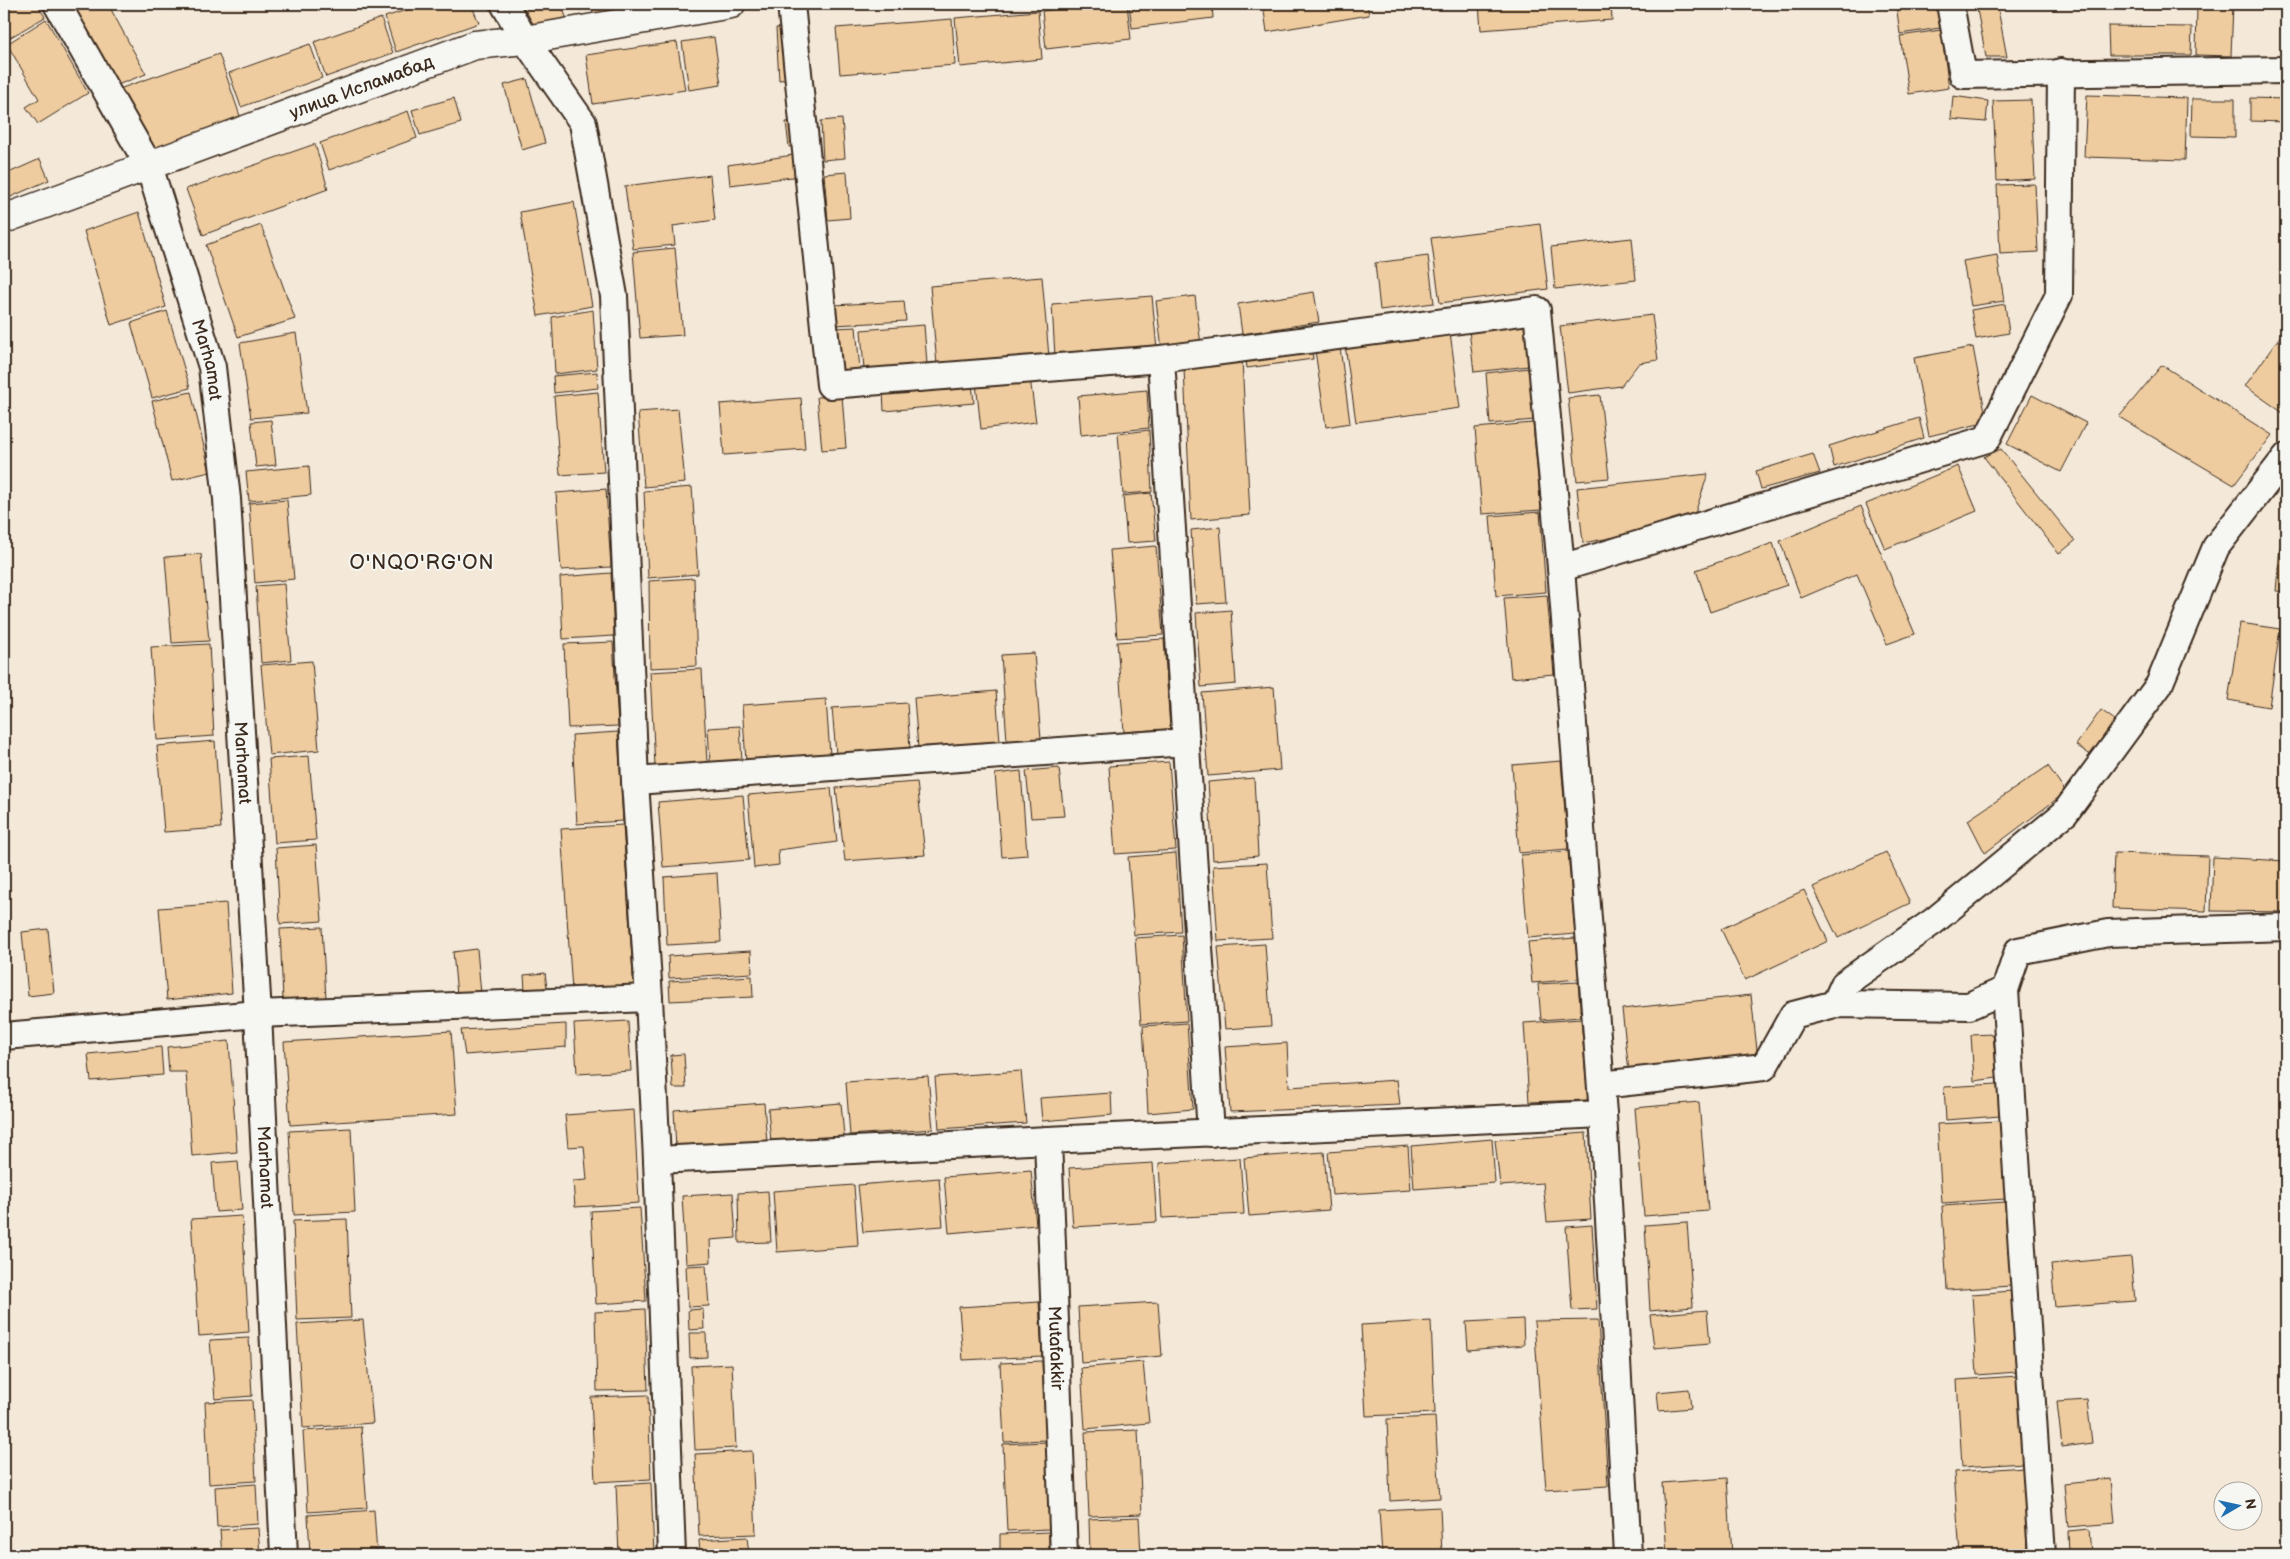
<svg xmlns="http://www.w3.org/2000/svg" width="2290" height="1559" viewBox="0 0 2290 1559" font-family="'Balsamiq Sans',sans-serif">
  <rect width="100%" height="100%" fill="#f4e9d9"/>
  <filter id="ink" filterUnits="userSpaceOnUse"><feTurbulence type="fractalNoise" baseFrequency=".02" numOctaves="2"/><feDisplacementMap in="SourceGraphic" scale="10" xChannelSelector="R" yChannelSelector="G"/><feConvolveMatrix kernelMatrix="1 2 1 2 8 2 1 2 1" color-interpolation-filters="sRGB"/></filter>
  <g filter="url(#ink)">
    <path fill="#eecc9f" stroke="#3b2a1e" d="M 4,4 L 37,4 L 45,17 L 4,41 Z
      M 85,4 L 108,4 L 146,74 L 117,85 L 75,10 Z
      M 425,4 L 471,4 L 479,23 L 396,52 L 385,17 Z
      M 522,4 L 561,4 L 568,22 L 536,29 Z
      M 591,4 L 612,4 L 614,12 L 594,16 Z
      M 1105,4 L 1127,4 L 1131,39 L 1046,49 L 1042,11 Z
      M 1129,4 L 1212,4 L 1213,18 L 1132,28 Z
      M 1263,4 L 1367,4 L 1369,15 L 1267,32 Z
      M 1479,4 L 1611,4 L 1612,20 L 1481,30 Z
      M 1896,4 L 1937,4 L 1940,28 L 1900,34 Z
      M 1976,4 L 1997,4 L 2007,57 L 1986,57 Z
      M 2197,4 L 2233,4 L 2231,56 L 2196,55 Z
      M 1038,11 L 1042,59 L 960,67 L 955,18 Z
      M 381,18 L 393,53 L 326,77 L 314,42 Z
      M 46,19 L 88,93 L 38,124 L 26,107 L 39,99 L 7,44 Z
      M 952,19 L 955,65 L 840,74 L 836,28 Z
      M 799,26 L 802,78 L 779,80 L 776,28 Z
      M 2108,26 L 2192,27 L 2191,55 L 2109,55 Z
      M 1941,30 L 1949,88 L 1909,94 L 1900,36 Z
      M 714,37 L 721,85 L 689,90 L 682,42 Z
      M 677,42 L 685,90 L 593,104 L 586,55 Z
      M 310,44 L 322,78 L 241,107 L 229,73 Z
      M 219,54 L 240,116 L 150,152 L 119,89 Z
      M 527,79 L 545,143 L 522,150 L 504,85 Z
      M 2087,95 L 2187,98 L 2185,160 L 2084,157 Z
      M 1953,96 L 1988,101 L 1986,122 L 1951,119 Z
      M 454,98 L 461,123 L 420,135 L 412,110 Z
      M 2250,98 L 2286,99 L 2286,122 L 2250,121 Z
      M 2192,99 L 2235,99 L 2235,137 L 2191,136 Z
      M 2031,100 L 2035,179 L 1997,181 L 1993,101 Z
      M 408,111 L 417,138 L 329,170 L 320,143 Z
      M 842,119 L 845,158 L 823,160 L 821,121 Z
      M 804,120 L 806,144 L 789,147 L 786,122 Z
      M 315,144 L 328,189 L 203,235 L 186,189 Z
      M 806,153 L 808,175 L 730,185 L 728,165 Z
      M 40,159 L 49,180 L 6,199 L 4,194 L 4,175 Z
      M 847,172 L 850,218 L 828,220 L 824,174 Z
      M 710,175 L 715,220 L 673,226 L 675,245 L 633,249 L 625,186 Z
      M 2035,184 L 2038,252 L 2000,254 L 1997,185 Z
      M 574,202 L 592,306 L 538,316 L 520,212 Z
      M 139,212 L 166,307 L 111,325 L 84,231 Z
      M 1540,224 L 1548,289 L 1440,303 L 1431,238 Z
      M 261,225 L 295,319 L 238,337 L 206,245 Z
      M 1632,238 L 1636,280 L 1555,289 L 1551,247 Z
      M 675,248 L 683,335 L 640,338 L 633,252 Z
      M 1997,255 L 2004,301 L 1971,306 L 1963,261 Z
      M 1428,256 L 1434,303 L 1380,310 L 1375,263 Z
      M 1042,277 L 1049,357 L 937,365 L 930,286 Z
      M 1314,292 L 1319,322 L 1242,334 L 1238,304 Z
      M 1152,296 L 1157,350 L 1055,357 L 1052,304 Z
      M 1195,296 L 1201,345 L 1162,350 L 1156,301 Z
      M 904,301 L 906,321 L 835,325 L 834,305 Z
      M 2005,304 L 2009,333 L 1976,339 L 1971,310 Z
      M 593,310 L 597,369 L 555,374 L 552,317 Z
      M 167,311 L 190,388 L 152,398 L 131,323 Z
      M 1652,315 L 1658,360 L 1639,363 L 1621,386 L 1568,393 L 1560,326 Z
      M 1525,323 L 1529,366 L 1474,372 L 1469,330 Z
      M 924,325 L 927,364 L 864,370 L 861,330 Z
      M 856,327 L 860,370 L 839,372 L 835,328 Z
      M 2286,328 L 2286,415 L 2245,386 Z
      M 1450,332 L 1460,408 L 1356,422 L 1345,345 Z
      M 296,333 L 307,413 L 251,418 L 240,343 Z
      M 1340,347 L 1350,423 L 1326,427 L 1315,350 Z
      M 1973,347 L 1987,422 L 1929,436 L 1914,358 Z
      M 1312,350 L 1313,359 L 1247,368 L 1246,360 Z
      M 1242,360 L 1250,515 L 1191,520 L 1184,369 Z
      M 2162,365 L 2272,435 L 2234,485 L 2119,417 Z
      M 1529,368 L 1534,420 L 1490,424 L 1486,373 Z
      M 597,372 L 598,388 L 554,393 L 553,376 Z
      M 1030,378 L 1036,422 L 981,429 L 976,383 Z
      M 972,383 L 974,403 L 884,411 L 883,391 Z
      M 1147,390 L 1149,428 L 1081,435 L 1078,396 Z
      M 191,392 L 210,472 L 172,481 L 152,401 Z
      M 598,392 L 604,472 L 560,475 L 554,396 Z
      M 842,395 L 846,448 L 822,450 L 817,397 Z
      M 1600,395 L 1609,478 L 1577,481 L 1568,398 Z
      M 2032,395 L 2086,423 L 2061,472 L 2007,444 Z
      M 801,398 L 805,449 L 724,455 L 720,404 Z
      M 678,409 L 685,483 L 644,487 L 638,412 Z
      M 1919,418 L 1924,438 L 1834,467 L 1829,446 Z
      M 271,420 L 276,465 L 256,467 L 251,422 Z
      M 1533,423 L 1541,510 L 1482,514 L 1475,428 Z
      M 1149,430 L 1152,492 L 1123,494 L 1118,434 Z
      M 2001,449 L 2075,541 L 2059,554 L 1984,457 Z
      M 1813,454 L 1820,473 L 1761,489 L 1756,471 Z
      M 309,466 L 311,495 L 249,501 L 246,472 Z
      M 1958,466 L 1977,511 L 1885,549 L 1866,504 Z
      M 1708,474 L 1694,516 L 1677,519 L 1670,527 L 1583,543 L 1577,488 Z
      M 692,487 L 698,574 L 648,578 L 644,491 Z
      M 606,489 L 611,567 L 561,570 L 556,493 Z
      M 1151,493 L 1156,541 L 1127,543 L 1123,496 Z
      M 287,500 L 294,579 L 255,583 L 249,503 Z
      M 1861,506 L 1915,634 L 1887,644 L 1857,574 L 1801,598 L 1780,541 Z
      M 1540,512 L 1546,592 L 1496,596 L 1490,516 Z
      M 1220,527 L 1226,602 L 1196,604 L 1191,530 Z
      M 1773,543 L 1787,585 L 1710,612 L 1696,570 Z
      M 1156,546 L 1163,635 L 1117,638 L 1110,550 Z
      M 2280,547 L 2286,548 L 2286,592 L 2276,591 Z
      M 201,554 L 209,641 L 172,643 L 165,557 Z
      M 611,573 L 614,636 L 563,639 L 560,577 Z
      M 694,578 L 697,666 L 650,668 L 649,581 Z
      M 284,584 L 291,660 L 261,663 L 256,586 Z
      M 1547,595 L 1554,674 L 1511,678 L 1504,598 Z
      M 1231,610 L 1236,684 L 1201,687 L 1196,613 Z
      M 2240,623 L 2280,629 L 2269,707 L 2228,700 Z
      M 1164,639 L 1170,729 L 1124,732 L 1117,642 Z
      M 613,642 L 618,726 L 568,728 L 564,644 Z
      M 209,644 L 214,736 L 157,740 L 151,647 Z
      M 1034,653 L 1041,739 L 1007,741 L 1001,655 Z
      M 312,661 L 319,750 L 269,755 L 261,665 Z
      M 702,669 L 707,763 L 655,766 L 650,672 Z
      M 1274,687 L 1280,770 L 1208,776 L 1202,693 Z
      M 996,691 L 1000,742 L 918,748 L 914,698 Z
      M 826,699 L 830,755 L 746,761 L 742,705 Z
      M 907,703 L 910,749 L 836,754 L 832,708 Z
      M 2101,710 L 2119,723 L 2095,758 L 2076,745 Z
      M 740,726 L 742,761 L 710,763 L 708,728 Z
      M 618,732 L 623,821 L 577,824 L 572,735 Z
      M 215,741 L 221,828 L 164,832 L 157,746 Z
      M 309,756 L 316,840 L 275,843 L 269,759 Z
      M 1561,761 L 1568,849 L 1519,853 L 1512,765 Z
      M 1169,762 L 1176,850 L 1115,854 L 1109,766 Z
      M 2048,766 L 2066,792 L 1985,853 L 1968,820 Z
      M 1059,768 L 1064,816 L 1031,818 L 1026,771 Z
      M 1021,771 L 1027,855 L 1002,857 L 995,774 Z
      M 1254,778 L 1258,856 L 1213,860 L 1208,782 Z
      M 917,782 L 925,855 L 845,861 L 836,788 Z
      M 831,788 L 837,842 L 778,850 L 779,865 L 754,868 L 748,795 Z
      M 743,795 L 749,860 L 663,867 L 658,802 Z
      M 623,825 L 634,989 L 572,991 L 561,829 Z
      M 316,845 L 322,921 L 280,924 L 276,848 Z
      M 1568,851 L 1575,934 L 1528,938 L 1521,855 Z
      M 1886,852 L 1910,903 L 1838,938 L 1813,887 Z
      M 1176,853 L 1181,932 L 1134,935 L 1128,857 Z
      M 2114,853 L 2208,856 L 2206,911 L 2112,908 Z
      M 2213,857 L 2286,861 L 2286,912 L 2211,911 Z
      M 1267,863 L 1272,938 L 1218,941 L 1213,866 Z
      M 717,873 L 721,942 L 667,945 L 664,877 Z
      M 1804,890 L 1828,941 L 1745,980 L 1721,929 Z
      M 226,903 L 232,993 L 167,1000 L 159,908 Z
      M 322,927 L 326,999 L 283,1001 L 280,929 Z
      M 48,929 L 54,993 L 28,996 L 22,932 Z
      M 1182,935 L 1187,1021 L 1141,1024 L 1135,938 Z
      M 1575,938 L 1579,979 L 1532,983 L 1528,942 Z
      M 1265,944 L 1271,1026 L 1225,1029 L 1218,947 Z
      M 477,949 L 481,994 L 457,995 L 453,952 Z
      M 751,951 L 752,973 L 669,978 L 668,956 Z
      M 545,973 L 547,988 L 525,990 L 524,975 Z
      M 752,976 L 753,997 L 670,1001 L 669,981 Z
      M 1578,982 L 1581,1017 L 1541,1020 L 1538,984 Z
      M 1751,995 L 1758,1059 L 1629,1072 L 1622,1009 Z
      M 1581,1019 L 1588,1100 L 1529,1102 L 1524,1023 Z
      M 628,1021 L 631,1071 L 577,1074 L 574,1024 Z
      M 1187,1023 L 1193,1109 L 1148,1113 L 1143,1026 Z
      M 566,1024 L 566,1047 L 465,1055 L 461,1030 Z
      M 451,1031 L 457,1114 L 290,1125 L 284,1042 Z
      M 1993,1034 L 1997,1078 L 1974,1081 L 1971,1035 Z
      M 229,1041 L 237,1152 L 192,1156 L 186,1072 L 169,1072 L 167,1047 Z
      M 1287,1043 L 1289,1087 L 1397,1080 L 1400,1105 L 1230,1112 L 1225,1047 Z
      M 161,1047 L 163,1075 L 91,1081 L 88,1054 Z
      M 684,1054 L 686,1088 L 673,1088 L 671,1055 Z
      M 1021,1071 L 1026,1123 L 939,1129 L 935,1077 Z
      M 928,1076 L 933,1129 L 850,1135 L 846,1082 Z
      M 1997,1084 L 2000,1116 L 1946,1120 L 1944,1087 Z
      M 1111,1093 L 1112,1115 L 1042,1121 L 1040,1098 Z
      M 1699,1102 L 1708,1211 L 1644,1216 L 1635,1108 Z
      M 764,1103 L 767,1143 L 676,1150 L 674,1110 Z
      M 841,1103 L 844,1136 L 771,1142 L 768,1109 Z
      M 634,1110 L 639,1203 L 575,1207 L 573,1181 L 587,1180 L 584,1146 L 568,1147 L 565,1115 Z
      M 2000,1121 L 2006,1199 L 1942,1203 L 1937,1124 Z
      M 351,1128 L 355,1212 L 294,1215 L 289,1131 Z
      M 1586,1133 L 1591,1219 L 1547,1222 L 1543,1183 L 1500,1186 L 1495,1140 Z
      M 1492,1139 L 1495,1183 L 1414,1189 L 1411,1146 Z
      M 1408,1146 L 1411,1190 L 1332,1195 L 1328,1152 Z
      M 1324,1152 L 1329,1210 L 1249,1216 L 1244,1158 Z
      M 1240,1158 L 1244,1214 L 1162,1218 L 1159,1163 Z
      M 238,1161 L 242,1210 L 216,1212 L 212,1163 Z
      M 1153,1163 L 1157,1222 L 1073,1227 L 1069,1168 Z
      M 1031,1170 L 1036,1225 L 949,1233 L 944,1177 Z
      M 939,1178 L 943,1226 L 863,1232 L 858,1185 Z
      M 854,1185 L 858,1246 L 777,1252 L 773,1191 Z
      M 768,1191 L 771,1242 L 739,1243 L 738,1193 Z
      M 733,1193 L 736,1238 L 710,1240 L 711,1262 L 686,1264 L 682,1196 Z
      M 2006,1202 L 2011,1286 L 1947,1290 L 1942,1206 Z
      M 640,1208 L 646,1301 L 596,1304 L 591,1211 Z
      M 242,1216 L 249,1332 L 199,1336 L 191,1219 Z
      M 347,1219 L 351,1318 L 297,1320 L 293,1221 Z
      M 1687,1222 L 1693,1307 L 1650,1311 L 1645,1225 Z
      M 1592,1225 L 1597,1309 L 1572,1310 L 1566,1227 Z
      M 2131,1257 L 2135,1301 L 2055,1307 L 2051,1264 Z
      M 706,1265 L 709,1306 L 688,1307 L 686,1266 Z
      M 2012,1291 L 2017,1372 L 1977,1375 L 1972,1294 Z
      M 1039,1302 L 1042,1356 L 963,1360 L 959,1307 Z
      M 1158,1302 L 1162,1356 L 1081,1363 L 1078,1307 Z
      M 645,1309 L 648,1390 L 597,1391 L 595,1312 Z
      M 703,1309 L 704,1329 L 689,1330 L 688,1310 Z
      M 1707,1310 L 1710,1343 L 1654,1348 L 1650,1315 Z
      M 1523,1319 L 1524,1345 L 1468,1350 L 1466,1322 Z
      M 363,1320 L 373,1423 L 303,1428 L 297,1324 Z
      M 1598,1320 L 1608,1486 L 1546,1490 L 1534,1321 Z
      M 1431,1321 L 1435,1413 L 1366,1416 L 1361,1325 Z
      M 689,1333 L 706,1333 L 707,1357 L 690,1358 Z
      M 249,1338 L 252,1396 L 215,1399 L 210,1340 Z
      M 1042,1361 L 1046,1440 L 1004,1442 L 1000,1363 Z
      M 1143,1362 L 1149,1423 L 1085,1429 L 1081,1368 Z
      M 732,1364 L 736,1448 L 695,1450 L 691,1366 Z
      M 2018,1376 L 2023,1463 L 1962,1467 L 1957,1380 Z
      M 1689,1389 L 1691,1408 L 1659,1411 L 1657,1392 Z
      M 648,1395 L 651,1479 L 595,1482 L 591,1397 Z
      M 252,1400 L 256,1481 L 209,1484 L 205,1402 Z
      M 2087,1400 L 2092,1443 L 2062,1447 L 2057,1402 Z
      M 1435,1417 L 1440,1498 L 1390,1501 L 1387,1419 Z
      M 361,1427 L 367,1508 L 308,1512 L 303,1431 Z
      M 1138,1430 L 1142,1514 L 1089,1516 L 1085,1432 Z
      M 1046,1442 L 1049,1529 L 1007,1531 L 1003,1444 Z
      M 752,1451 L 756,1534 L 699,1536 L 695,1454 Z
      M 2024,1467 L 2027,1554 L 1960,1555 L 1954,1472 Z
      M 1727,1478 L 1732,1555 L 1667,1555 L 1662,1483 Z
      M 2111,1479 L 2115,1523 L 2068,1527 L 2064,1484 Z
      M 651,1483 L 654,1555 L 619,1555 L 616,1485 Z
      M 256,1484 L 258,1524 L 217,1527 L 215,1487 Z
      M 1440,1507 L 1442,1555 L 1382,1555 L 1379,1510 Z
      M 374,1510 L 377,1555 L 310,1555 L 308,1515 Z
      M 1139,1517 L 1141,1555 L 1090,1555 L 1089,1519 Z
      M 258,1528 L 260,1555 L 222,1555 L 220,1530 Z
      M 2089,1529 L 2091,1555 L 2069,1555 L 2068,1531 Z
      M 1049,1532 L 1049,1555 L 1000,1555 L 1000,1534 Z
      M 747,1537 L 749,1555 L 700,1555 L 699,1540 Z"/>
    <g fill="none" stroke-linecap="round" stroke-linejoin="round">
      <g stroke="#3b2a1e" stroke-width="30">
        <g id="street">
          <path id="s1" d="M 57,4 L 149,166 L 212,367 L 227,499 L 258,1014 L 284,1555"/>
          <path d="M 504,4 L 525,40 L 583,123 L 614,296 L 635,781 L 649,998 L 657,1160 L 672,1555"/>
          <path d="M 791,4 L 830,385 L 1161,359 L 1537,310 L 1561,568 L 1603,1114 L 1628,1555"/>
          <path d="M 1950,4 L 1963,75 L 2286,70"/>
          <path d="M 1161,359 L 1211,1133"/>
          <path d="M 1561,568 L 1987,439 L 2059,295 L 2061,72"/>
          <path d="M 635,781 L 1186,742"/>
          <path d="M 2005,990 L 2042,1555"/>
          <path d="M 1835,1004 L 1844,984 L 1934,921 L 2065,813 L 2159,685 L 2216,547 L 2286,457"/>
          <path d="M 4,1036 L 258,1014 L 649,998"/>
          <path d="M 1601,1085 L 1764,1067 L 1793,1015 L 1835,1004 L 1969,1006 L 2005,990 L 2018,951 L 2108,933 L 2286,927"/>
          <path id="s2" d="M 1048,1140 L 1064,1555"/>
          <path d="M 657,1160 L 1048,1140 L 1603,1114"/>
        </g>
      </g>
      <g stroke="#3b2a1e" stroke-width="31">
        <g id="secondary">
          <path id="s3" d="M 4,219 L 475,45 L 525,40 L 731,4"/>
        </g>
      </g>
      <use href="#street" stroke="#f6f6f2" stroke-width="26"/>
      <use href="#secondary" stroke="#f6f6f2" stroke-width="28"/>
    </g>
  </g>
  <g text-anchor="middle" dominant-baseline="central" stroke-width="4" stroke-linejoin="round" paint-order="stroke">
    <g font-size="18" fill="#3b2a1e" stroke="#f6f6f2">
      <text stroke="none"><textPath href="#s3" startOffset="381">улица Исламабад</textPath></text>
      <text stroke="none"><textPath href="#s1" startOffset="389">Marhamat</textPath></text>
      <text stroke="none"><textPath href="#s1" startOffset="794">Marhamat</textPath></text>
      <text stroke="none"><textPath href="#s1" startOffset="1199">Marhamat</textPath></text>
      <text stroke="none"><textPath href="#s2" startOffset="208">Mutafakkir</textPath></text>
    </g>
    <g font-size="20" letter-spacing="1" fill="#3b2a1e" stroke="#f6f6f2">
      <text x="422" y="563">O'NQO'RG'ON</text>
    </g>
  </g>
  <rect width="2290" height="1559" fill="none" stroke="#f6f6f2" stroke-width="20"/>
  <rect x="10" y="10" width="2270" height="1539" fill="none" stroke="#3b2a1e" stroke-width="2" filter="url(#ink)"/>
  <g transform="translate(2238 1506) rotate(81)"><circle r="24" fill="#f6f6f2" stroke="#aba49d"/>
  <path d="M0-4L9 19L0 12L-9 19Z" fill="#1f6fb2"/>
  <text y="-8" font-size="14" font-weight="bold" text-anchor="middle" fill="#3b2a1e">N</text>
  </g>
</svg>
